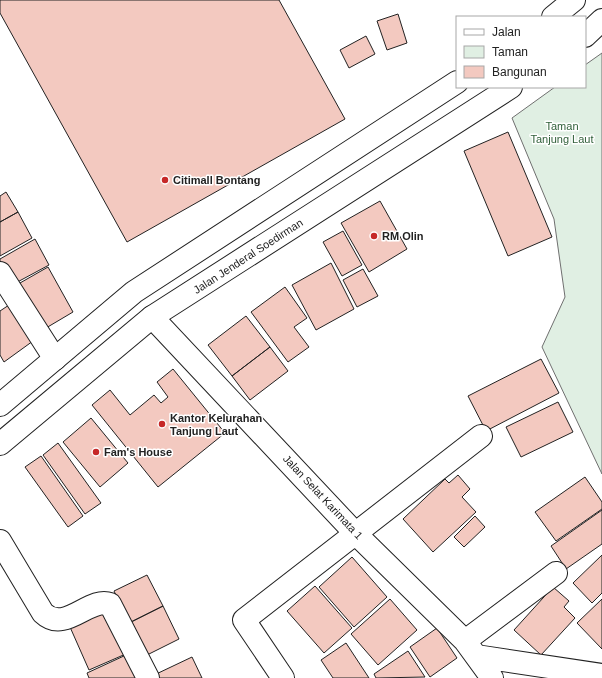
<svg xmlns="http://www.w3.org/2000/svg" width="602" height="678" viewBox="0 0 602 678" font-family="Arial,sans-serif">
  <rect width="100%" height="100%" fill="#fff"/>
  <path fill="#e0efe3" stroke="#6f6f6f" d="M 602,53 L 602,474 L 542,347 L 565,297 L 554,219 L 512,118 L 555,87 L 585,87 L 585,65 Z"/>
  <path fill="#f3c9c0" stroke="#222" d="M 0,0 L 279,0 L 345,119 L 127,242 L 0,13 Z
    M 398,14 L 407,43 L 387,50 L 377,21 Z
    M 366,36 L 375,54 L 349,68 L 340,50 Z
    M 508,132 L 552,237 L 508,256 L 464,151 Z
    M 6,192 L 18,212 L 0,222 L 0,196 Z
    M 380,201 L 407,249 L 369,272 L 341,223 Z
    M 18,212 L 32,238 L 0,256 L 0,222 Z
    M 343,231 L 362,265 L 342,276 L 323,242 Z
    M 35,239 L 49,265 L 10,286 L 0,267 L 0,259 Z
    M 331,263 L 354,309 L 316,330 L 292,285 Z
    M 48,267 L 73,312 L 46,328 L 13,287 Z
    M 363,269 L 378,296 L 357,307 L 343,280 Z
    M 285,287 L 307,318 L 294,327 L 309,347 L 288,362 L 251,312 Z
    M 9,305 L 33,341 L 4,362 L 0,355 L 0,311 Z
    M 246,316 L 270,347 L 232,376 L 208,345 Z
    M 270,347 L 288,371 L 250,400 L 232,376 Z
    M 541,359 L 559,393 L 486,431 L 468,396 Z
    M 173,369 L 225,433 L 158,487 L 92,405 L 110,390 L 130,415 L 154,395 L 161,403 L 168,397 L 157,382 Z
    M 558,402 L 573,432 L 521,457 L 506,427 Z
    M 91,418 L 128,463 L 100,487 L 63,442 Z
    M 58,443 L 101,503 L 85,514 L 43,455 Z
    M 41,456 L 83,516 L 68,527 L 25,467 Z
    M 458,475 L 470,489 L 462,497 L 476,512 L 433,552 L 403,519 L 445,479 L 449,483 Z
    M 585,477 L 602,502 L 602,509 L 556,541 L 535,512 Z
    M 602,510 L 602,544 L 566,569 L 551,546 Z
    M 475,516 L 485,527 L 464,547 L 454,537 Z
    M 602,555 L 602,593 L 592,603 L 573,583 Z
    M 352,557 L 387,597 L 354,627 L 319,587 Z
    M 147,575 L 163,606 L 129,623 L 114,591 Z
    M 315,586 L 352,628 L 324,653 L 287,611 Z
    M 553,587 L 569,601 L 564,607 L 575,618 L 541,655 L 514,630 Z
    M 390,599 L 417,630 L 378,665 L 351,634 Z
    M 602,599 L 602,649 L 577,623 Z
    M 163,606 L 179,639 L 145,656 L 129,623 Z
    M 108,610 L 128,653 L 89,670 L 70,627 Z
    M 437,628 L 457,658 L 430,677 L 410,647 Z
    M 346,643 L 369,678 L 333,678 L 321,660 Z
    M 408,651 L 425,677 L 376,678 L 374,674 Z
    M 126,655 L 137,678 L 89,678 L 87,673 Z
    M 192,657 L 202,678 L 153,678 L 152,676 Z"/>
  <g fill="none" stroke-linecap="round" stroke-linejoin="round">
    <g stroke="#222" stroke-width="24">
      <path id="street" d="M 0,273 L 55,359
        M 152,317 L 355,533 L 465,641 L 492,678
        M 0,541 L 43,613 C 65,634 90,596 110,604 L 148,678
        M 465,641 L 556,573
        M 476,656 L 602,675
        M 283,678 L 244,620 L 481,436"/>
    </g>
    <g stroke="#222" stroke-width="24">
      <path id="secondary" d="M 553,17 L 574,0
        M 585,36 L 602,20
        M 0,405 L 134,292 L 457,82
        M 0,444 L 152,317 L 511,87"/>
    </g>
    <use href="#street" stroke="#fff" stroke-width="22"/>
    <use href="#secondary" stroke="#fff" stroke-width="22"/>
  </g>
  <g fill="#c62828" stroke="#fff" stroke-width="1.5">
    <circle cx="165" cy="180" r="4"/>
    <circle cx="374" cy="236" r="4"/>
    <circle cx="162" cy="424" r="4"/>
    <circle cx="96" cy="452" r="4"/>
  </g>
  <g text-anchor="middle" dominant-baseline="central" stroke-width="3" stroke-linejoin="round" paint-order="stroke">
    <g font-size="11" fill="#2f5e38" stroke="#fff">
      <text x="562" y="126">Taman<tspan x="562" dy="13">Tanjung Laut</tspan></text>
    </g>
    <g font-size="11" font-weight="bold" fill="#222" stroke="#fff" text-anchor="start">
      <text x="173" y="180">Citimall Bontang</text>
      <text x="382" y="236">RM Olin</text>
      <text x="170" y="418">Kantor Kelurahan<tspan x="170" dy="13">Tanjung Laut</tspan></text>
      <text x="104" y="452">Fam's House</text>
    </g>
    <g font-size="11" fill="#222" stroke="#fff">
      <text transform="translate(248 256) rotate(-33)">Jalan Jenderal Soedirman</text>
      <text transform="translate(323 497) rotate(47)">Jalan Selat Karimata 1</text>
    </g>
  </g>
  <rect x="456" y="16" width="130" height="72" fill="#ffffff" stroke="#a7a7a7"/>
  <rect x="464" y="29" width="20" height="6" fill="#ffffff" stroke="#a7a7a7"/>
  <text x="492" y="36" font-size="12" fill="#222222">Jalan</text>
  <rect x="464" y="46" width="20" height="12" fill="#e0efe3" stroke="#a7a7a7"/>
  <text x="492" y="56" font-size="12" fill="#222222">Taman</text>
  <rect x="464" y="66" width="20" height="12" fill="#f3c9c0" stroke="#a7a7a7"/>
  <text x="492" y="76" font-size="12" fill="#222222">Bangunan</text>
</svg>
